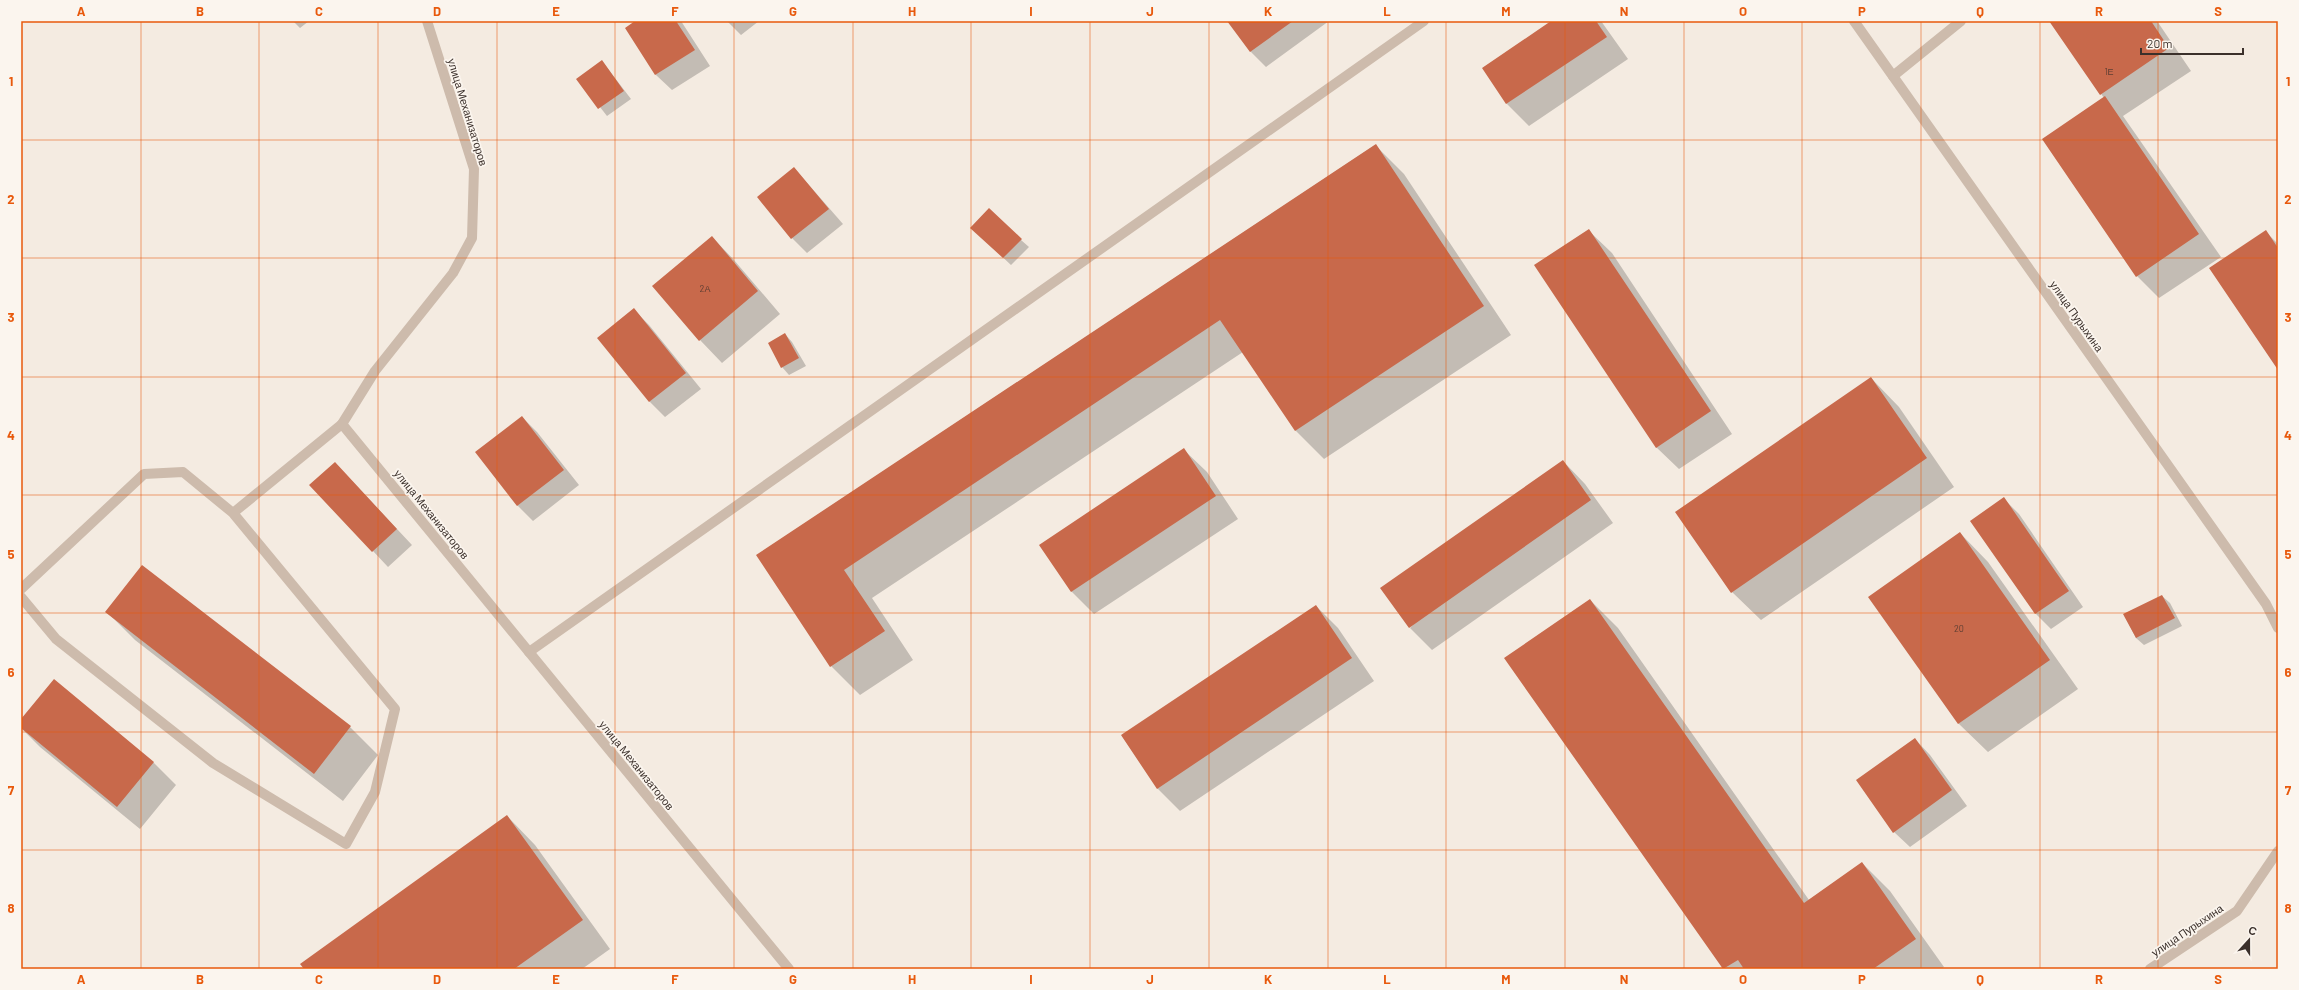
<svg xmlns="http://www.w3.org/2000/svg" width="2299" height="990" viewBox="0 0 2299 990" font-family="Barlow,sans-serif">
  <rect width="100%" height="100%" fill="#f4ebe1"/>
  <path fill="#0003" d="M 293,21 L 309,21 L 300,28 Z
    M 637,21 L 681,21 L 710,66 L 672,90 L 656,75 L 626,28 Z
    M 727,21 L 759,21 L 741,35 Z
    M 1228,21 L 1329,21 L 1266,67 L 1251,52 Z
    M 1553,21 L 1601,21 L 1628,59 L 1529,126 L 1507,104 L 1483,68 Z
    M 2050,21 L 2157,21 L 2191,71 L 2123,116 L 2221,257 L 2159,298 L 2137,276 L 2104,98 Z
    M 602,61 L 631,99 L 607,116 L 578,79 Z
    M 1375,145 L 1404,174 L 1511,335 L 1324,459 L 1296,431 L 1243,352 L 872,598 L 913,660 L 860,695 L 831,666 L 757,555 Z
    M 794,168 L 843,224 L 807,253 L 792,238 Z
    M 1589,231 L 1612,253 L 1732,434 L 1679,469 L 1656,447 Z
    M 2265,231 L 2278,244 L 2278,368 Z
    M 979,235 L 1021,240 L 1029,247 L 1011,265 Z
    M 712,237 L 734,260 L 780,314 L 722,363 L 700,340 Z
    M 634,310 L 649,325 L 701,389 L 665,417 L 650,402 L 599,338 Z
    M 785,334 L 792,342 L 806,366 L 789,375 L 782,367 Z
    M 1871,378 L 1899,407 L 1954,487 L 1761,620 L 1732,592 Z
    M 522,417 L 537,432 L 579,485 L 533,521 L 518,506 L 477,452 Z
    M 1184,450 L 1207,472 L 1238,519 L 1094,614 L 1072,592 L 1040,545 Z
    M 1563,461 L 1585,484 L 1613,523 L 1432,650 L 1410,628 Z
    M 335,463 L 412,545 L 388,567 L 311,485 Z
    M 2004,499 L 2019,514 L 2083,607 L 2051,629 L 2036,614 L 1972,521 Z
    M 1960,533 L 1988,562 L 2078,689 L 1988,752 L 1959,724 L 1870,597 Z
    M 2162,596 L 2170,603 L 2182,626 L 2144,645 L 2136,638 L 2124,615 Z
    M 1590,600 L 1618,628 L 1809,900 L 1862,863 L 1890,891 L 1944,967 L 1941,969 L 1725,969 L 1506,658 Z
    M 1316,606 L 1338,628 L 1374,681 L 1180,811 L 1158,789 L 1122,736 Z
    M 107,612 L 350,727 L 378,755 L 343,801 L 135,640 Z
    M 54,681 L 154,763 L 176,785 L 140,829 L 40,747 L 21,728 L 21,720 Z
    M 1915,739 L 1930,755 L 1967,806 L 1910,847 L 1894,832 Z
    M 507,816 L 535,845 L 610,949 L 582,969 L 305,969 Z"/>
  <path fill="#c8694b" d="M 635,21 L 676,21 L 695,50 L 655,75 L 625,28 Z
    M 1227,21 L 1293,21 L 1250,52 Z
    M 1551,21 L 1596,21 L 1607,37 L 1506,104 L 1482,68 Z
    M 2049,21 L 2151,21 L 2169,48 L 2100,95 Z
    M 602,60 L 624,91 L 598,109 L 576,79 Z
    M 2105,96 L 2199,234 L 2136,277 L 2042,139 Z
    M 1376,144 L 1484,306 L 1295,431 L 1220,320 L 844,570 L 885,631 L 830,667 L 756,555 Z
    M 794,167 L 829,209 L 791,239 L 757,197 Z
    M 989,208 L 1022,239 L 1003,258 L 970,228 Z
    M 1589,229 L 1711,411 L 1656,448 L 1534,265 Z
    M 2266,230 L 2278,248 L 2278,370 L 2209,268 Z
    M 712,236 L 758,291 L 699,341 L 652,286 Z
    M 634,308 L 686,373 L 649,402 L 597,338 Z
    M 785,333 L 799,358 L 781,368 L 768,343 Z
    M 1871,377 L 1927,458 L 1731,593 L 1675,512 Z
    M 522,416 L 564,470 L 517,506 L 475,452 Z
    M 1184,448 L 1216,496 L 1071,592 L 1039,545 Z
    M 1563,460 L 1591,500 L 1409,628 L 1380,588 Z
    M 335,462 L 397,529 L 372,552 L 309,485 Z
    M 2004,497 L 2069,591 L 2035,614 L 1970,521 Z
    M 1960,532 L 2050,660 L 1958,724 L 1868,597 Z
    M 142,565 L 351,726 L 314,774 L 105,612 Z
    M 2162,595 L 2175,618 L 2136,638 L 2123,614 Z
    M 1590,599 L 1804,903 L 1862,862 L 1916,939 L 1873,969 L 1744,969 L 1738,960 L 1723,969 L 1504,658 Z
    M 1316,605 L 1352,658 L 1157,789 L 1121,735 Z
    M 54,679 L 154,762 L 117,807 L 21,728 L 21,719 Z
    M 1915,738 L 1952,790 L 1893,833 L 1856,780 Z
    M 507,815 L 583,920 L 514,969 L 304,969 L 300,964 Z"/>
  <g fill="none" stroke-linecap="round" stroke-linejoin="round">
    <path stroke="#cdbbac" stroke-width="10" d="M 1893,76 L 1961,21
      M 233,513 L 342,424
      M 21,589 L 144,474 L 183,472 L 233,513 L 395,709 L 375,792 L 346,844 L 213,763 L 56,639 L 21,597
      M 529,652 L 1424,21"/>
    <path stroke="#cdbbac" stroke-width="10" d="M 427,21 L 474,169 L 472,238 L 453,273 L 375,371 L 342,424 L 789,969"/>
    <path stroke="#cdbbac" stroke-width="10" d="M 1854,21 L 2266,604 L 2278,628
      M 2150,969 L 2237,911 L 2278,851"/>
  </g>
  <path fill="none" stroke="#e8590c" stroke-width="1" stroke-opacity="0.55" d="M 141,21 L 141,969M 259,21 L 259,969M 378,21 L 378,969M 497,21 L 497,969M 615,21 L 615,969M 734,21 L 734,969M 853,21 L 853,969M 971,21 L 971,969M 1090,21 L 1090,969M 1209,21 L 1209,969M 1328,21 L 1328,969M 1446,21 L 1446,969M 1565,21 L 1565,969M 1684,21 L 1684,969M 1802,21 L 1802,969M 1921,21 L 1921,969M 2040,21 L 2040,969M 2158,21 L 2158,969M 21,140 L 2278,140M 21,258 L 2278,258M 21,377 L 2278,377M 21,495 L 2278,495M 21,613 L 2278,613M 21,732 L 2278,732M 21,850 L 2278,850"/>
  <g text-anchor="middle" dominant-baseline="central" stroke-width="3.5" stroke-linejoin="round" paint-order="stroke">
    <g font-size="9" fill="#5e3e33">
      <text x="2109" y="71">1Е</text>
      <text x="705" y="288">2А</text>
      <text x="1959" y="628">20</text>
    </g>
    <g font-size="11" fill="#3b302b" stroke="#fbf5ee">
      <text transform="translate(468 112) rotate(73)">улица Механизаторов</text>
      <text transform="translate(2077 316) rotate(55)">улица Пурыхина</text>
      <text transform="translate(432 514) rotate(51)">улица Механизаторов</text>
      <text transform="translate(637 765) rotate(51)">улица Механизаторов</text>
      <text transform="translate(2187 930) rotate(-34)">улица Пурыхина</text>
    </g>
  </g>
  <rect width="2299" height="990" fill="none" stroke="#fbf5ee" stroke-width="44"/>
  <g transform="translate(2249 940) rotate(21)" stroke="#fbf5ee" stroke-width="3" paint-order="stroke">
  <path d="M0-3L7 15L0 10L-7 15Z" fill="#3b302b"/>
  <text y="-6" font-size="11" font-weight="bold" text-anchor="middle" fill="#3b302b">С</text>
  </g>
  <path d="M2141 48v6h102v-6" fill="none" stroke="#3b302b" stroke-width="2"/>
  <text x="2147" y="48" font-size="12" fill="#3b302b" stroke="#fbf5ee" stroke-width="3" paint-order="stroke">20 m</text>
  <rect x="22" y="22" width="2255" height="946" fill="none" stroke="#e8590c" stroke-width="1.5"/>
  <g font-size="13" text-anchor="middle" font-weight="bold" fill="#e8590c">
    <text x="81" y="16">A</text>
    <text x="200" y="16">B</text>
    <text x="319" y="16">C</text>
    <text x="437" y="16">D</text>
    <text x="556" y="16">E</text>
    <text x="675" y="16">F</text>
    <text x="793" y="16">G</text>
    <text x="912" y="16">H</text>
    <text x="1031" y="16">I</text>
    <text x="1150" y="16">J</text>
    <text x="1268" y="16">K</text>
    <text x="1387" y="16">L</text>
    <text x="1506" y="16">M</text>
    <text x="1624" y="16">N</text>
    <text x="1743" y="16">O</text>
    <text x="1862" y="16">P</text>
    <text x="1980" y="16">Q</text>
    <text x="2099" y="16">R</text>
    <text x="2218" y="16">S</text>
    <text x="11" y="86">1</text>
    <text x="2288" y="86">1</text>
    <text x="11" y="204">2</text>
    <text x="2288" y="204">2</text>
    <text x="11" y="322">3</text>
    <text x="2288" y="322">3</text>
    <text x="11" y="440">4</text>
    <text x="2288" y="440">4</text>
    <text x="11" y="559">5</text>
    <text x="2288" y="559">5</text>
    <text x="11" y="677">6</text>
    <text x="2288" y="677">6</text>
    <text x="11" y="795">7</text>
    <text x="2288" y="795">7</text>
    <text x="11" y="913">8</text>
    <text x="2288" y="913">8</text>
    <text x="81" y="984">A</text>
    <text x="200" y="984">B</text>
    <text x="319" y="984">C</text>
    <text x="437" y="984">D</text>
    <text x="556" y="984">E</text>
    <text x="675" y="984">F</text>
    <text x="793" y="984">G</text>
    <text x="912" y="984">H</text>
    <text x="1031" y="984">I</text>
    <text x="1150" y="984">J</text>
    <text x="1268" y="984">K</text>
    <text x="1387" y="984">L</text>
    <text x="1506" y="984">M</text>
    <text x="1624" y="984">N</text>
    <text x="1743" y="984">O</text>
    <text x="1862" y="984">P</text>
    <text x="1980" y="984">Q</text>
    <text x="2099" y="984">R</text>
    <text x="2218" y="984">S</text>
  </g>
</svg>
